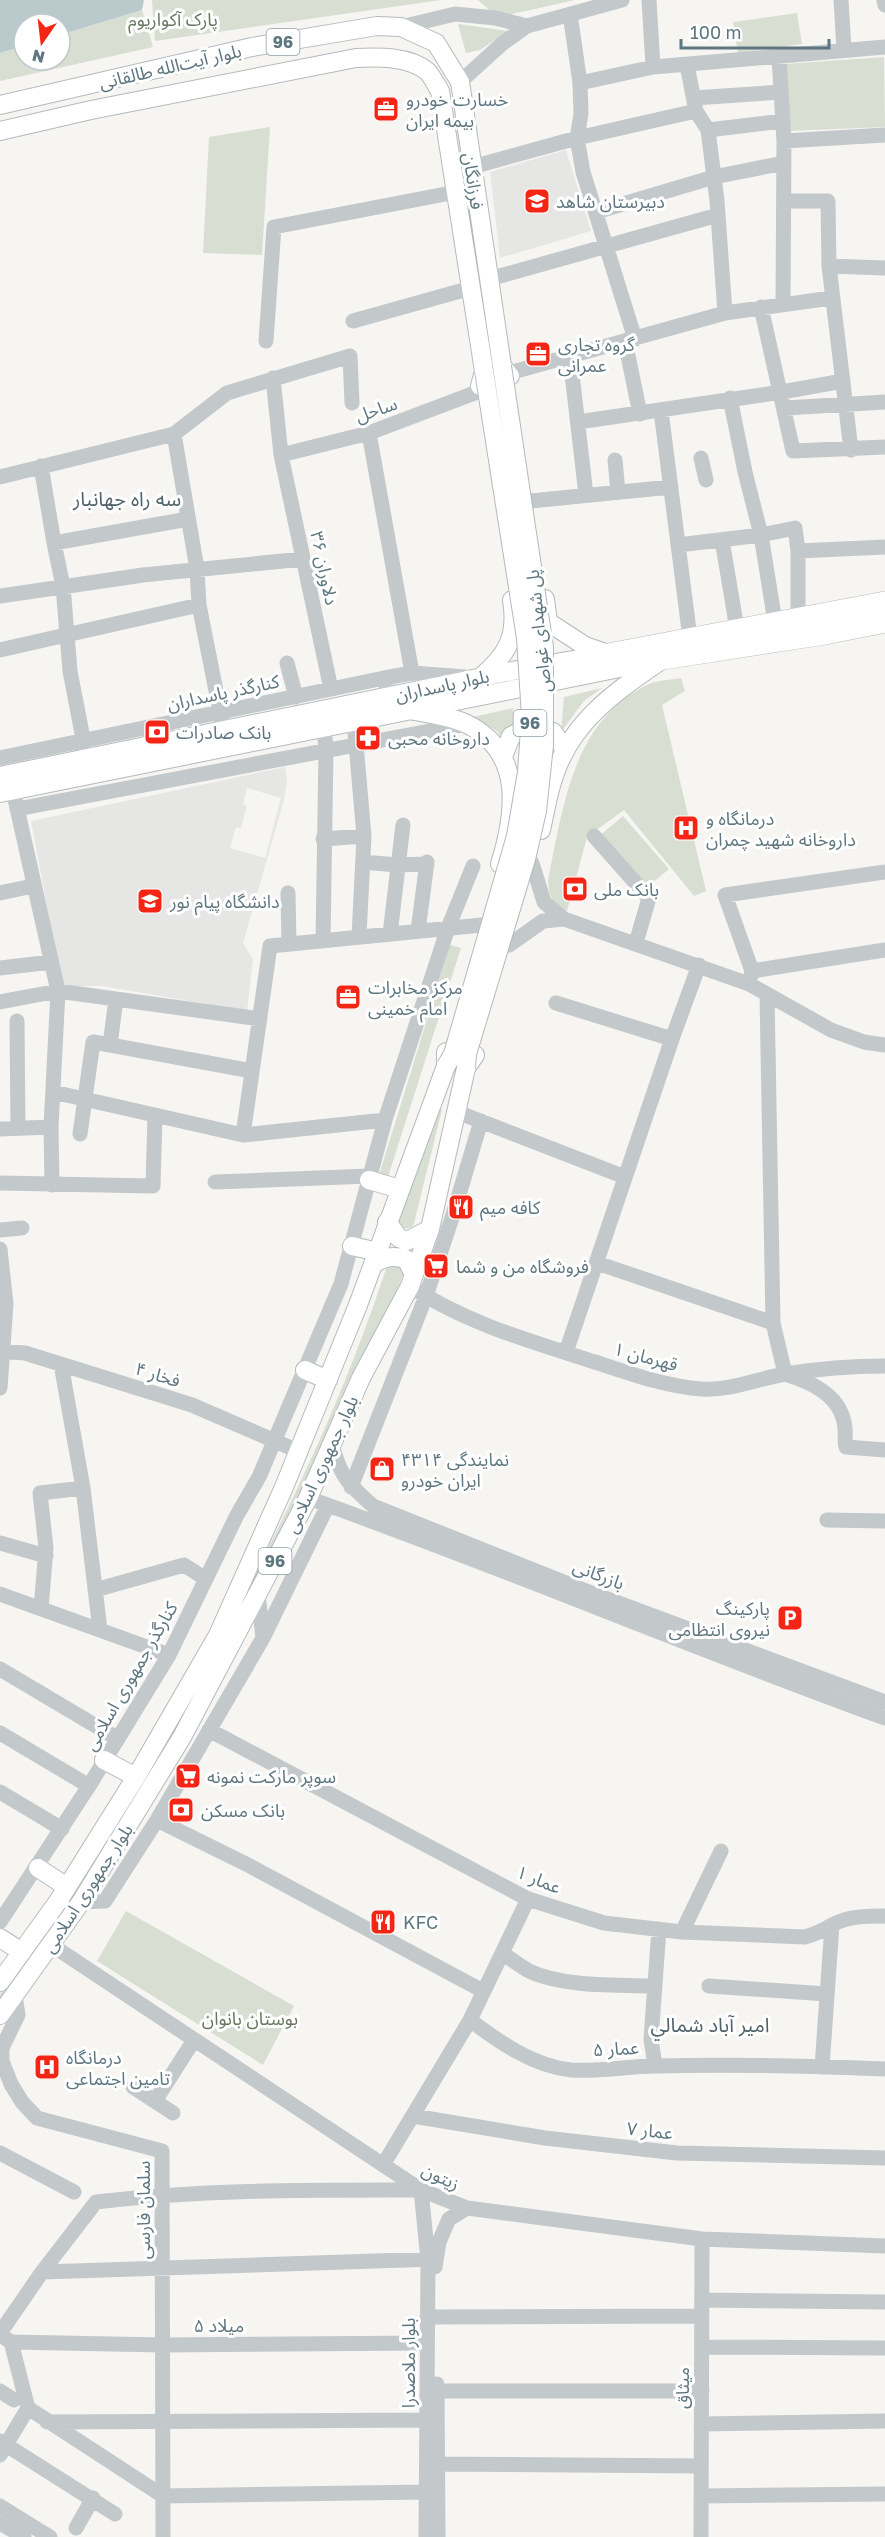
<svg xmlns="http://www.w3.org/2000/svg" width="885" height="2537" viewBox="0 0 885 2537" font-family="'Golos Text','Noto Sans Arabic',sans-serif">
  <rect width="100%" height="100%" fill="#f6f5f2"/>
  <path fill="#e6e7e5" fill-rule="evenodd" d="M 566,150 L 591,231 L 500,258 L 490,172 Z
    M 285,767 L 287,780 L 284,800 L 243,943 L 253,959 L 247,1011 L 102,986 L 62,986 L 31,821 ZM 247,788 L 281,798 L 265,858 L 230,848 L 236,827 L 241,828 L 247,806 L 243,804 Z"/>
  <path fill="#d8ded2" d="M 152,0 L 441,0 L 155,41 Z
    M 478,0 L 575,0 L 495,18 L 496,16 Z
    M 142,10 L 153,47 L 0,81 L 0,53 L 24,46 L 24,60 L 60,60 L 60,35 Z
    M 797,13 L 802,44 L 738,53 L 733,22 Z
    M 458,24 L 508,31 L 480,50 L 466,53 Z
    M 884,57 L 885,127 L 788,131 L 785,64 Z
    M 270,127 L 262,255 L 203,253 L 209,137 Z
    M 681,678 L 685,691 L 662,705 L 706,891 L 694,896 L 624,810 L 587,837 L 567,911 C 552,905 549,896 548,880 C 563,807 573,719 649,684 C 658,680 671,680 681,678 Z
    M 602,688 L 584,701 L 561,732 L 564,697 Z
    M 513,708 L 512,751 L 497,731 L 473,717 Z
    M 623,816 L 669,869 L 644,890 L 598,837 Z
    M 450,945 L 461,948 L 388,1177 L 379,1175 Z
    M 438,1108 L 442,1110 L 414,1223 L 412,1227 L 404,1229 L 398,1221 Z
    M 396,1263 L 403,1266 L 404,1273 L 398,1287 C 350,1389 303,1491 253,1591 C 179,1735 94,1873 0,2005 L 0,1994 C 22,1964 46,1934 66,1902 C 96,1853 125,1803 154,1754 C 245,1601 330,1439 386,1269 Z
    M 126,1911 L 294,2006 L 263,2065 L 97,1961 Z"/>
  <path fill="#bacacc" d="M 0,0 L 144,0 L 142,10 L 60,35 L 60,24 L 24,24 L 24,46 L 0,53 Z"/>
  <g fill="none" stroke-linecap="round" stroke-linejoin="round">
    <g stroke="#b3babd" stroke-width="20">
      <path id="major" d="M 0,105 L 252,47 L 377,26 L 401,27 L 436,43 L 460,82 L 502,366 L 510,376
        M 0,131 L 91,110 L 356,58 C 378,57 408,56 427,71 C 432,76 436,85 440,91 L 484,371 L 480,386
        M 545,599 L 548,622 L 585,646 L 608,654
        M 480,678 C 507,655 518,637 512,600
        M 408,710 C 427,713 449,716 467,724 C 524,753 516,812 500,864
        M 503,757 L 511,736 L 531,726 L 553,732 L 565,750
        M 0,776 L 517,670 L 606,654
        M 0,793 L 654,661
        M 541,830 C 545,812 548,793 554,776 C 572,720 618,690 663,659
        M 369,1180 L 400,1189
        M 387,1222 L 399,1238 L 407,1241 L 430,1229
        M 352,1246 L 378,1252
        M 373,1264 C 385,1257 393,1255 406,1259 L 414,1274
        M 305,1370 L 328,1380
        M 104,1760 L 136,1777
        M 38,1868 L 67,1887
        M 0,1938 L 22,1952
        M 0,1982 L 59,1900 L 136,1777 L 218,1635 L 284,1487 L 358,1305 L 446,1066 L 446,1052
        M 0,2015 L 81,1902 L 182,1737 L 308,1498 L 361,1378 L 410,1286 L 430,1229 L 466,1068 L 475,1055"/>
    </g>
    <g stroke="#b5babc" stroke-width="22">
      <path id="highway" d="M 608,654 L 885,602
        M 663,659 L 825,634 L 885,622"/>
    </g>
    <path stroke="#c3c8cb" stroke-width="15" d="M 649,0 L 653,67
      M 841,0 L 844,50
      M 884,0 L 885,5
      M 570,14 L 580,83 L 581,114 L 577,138 L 583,172 L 635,339
      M 401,27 L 455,14 L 495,18 L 527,26 L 622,0
      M 779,57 L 784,141 L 783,304
      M 687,65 L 696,111 L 708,130 L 717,201 L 725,313
      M 460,82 L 503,43 L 527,26
      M 580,83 L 653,67 L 885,47
      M 694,98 L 781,92
      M 708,130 L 783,121
      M 784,141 L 885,135
      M 472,167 L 577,138 L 696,111
      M 785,201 L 828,201 L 829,266 L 885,268
      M 596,212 L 714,177 L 784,163
      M 829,266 L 851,450
      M 489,279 L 718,215
      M 761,307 L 793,451 L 885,447
      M 353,321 L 471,288
      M 266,341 L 274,227 L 456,192
      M 625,341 L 640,414
      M 570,357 L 586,495
      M 509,373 L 725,313 L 831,298
      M 273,378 L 281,455 L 331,689
      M 730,398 L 745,472 L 761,535 L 775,622
      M 785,408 L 885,402
      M 661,411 L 690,638
      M 578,422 L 782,392 L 843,381
      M 369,433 L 412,673 L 384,678 L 387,688
      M 174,434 L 197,569 L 199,605 L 222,721
      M 281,455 L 369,433 L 480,391
      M 701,458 L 706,480
      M 615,460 L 618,492
      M 41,466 L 54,543 L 188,519
      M 0,477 L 174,434 L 227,393 L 350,356 L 352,403
      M 531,501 L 671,487
      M 722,540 L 737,629
      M 54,543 L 63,586 L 70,671 L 85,749
      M 678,545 L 761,535 L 795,528 L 798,551 L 798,618
      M 798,551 L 885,547
      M 0,596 L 143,575 L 303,559
      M 0,650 L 199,605
      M 287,663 L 296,697
      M 412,673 L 465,677
      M 354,721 L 364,836 L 359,937
      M 0,758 L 384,678
      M 15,799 L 58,991 L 51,1127 L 52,1185
      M 17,809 L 467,724
      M 594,836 L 649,898 L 636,943
      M 323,839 L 364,836
      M 363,862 L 397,865 L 427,864
      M 532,863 L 544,902 L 564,919 L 749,984 L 831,1030 L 864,1042 L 885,1045
      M 0,893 L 33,886
      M 288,893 L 289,944
      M 418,931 L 427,862
      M 390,934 L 403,825
      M 323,941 L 326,751 L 324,727
      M 509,945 L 543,921 L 564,919
      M 0,968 L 51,962
      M 752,971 L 885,950
      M 749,984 L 752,971 L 725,895 L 885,872
      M 767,994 L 773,1323 L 785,1374 C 812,1382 842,1396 845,1428 C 846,1435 844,1441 846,1447 L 885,1450
      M 116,999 L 110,1045 L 252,1071
      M 0,1002 L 58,991 L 260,1019
      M 556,1003 L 672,1039
      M 17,1021 L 18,1128
      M 53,1092 L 243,1135 L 385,1120
      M 457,1112 L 625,1177
      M 0,1129 L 51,1127
      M 80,1134 L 93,1042 L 110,1045
      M 243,1135 L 270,946 L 482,925
      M 215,1182 L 370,1176
      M 0,1183 L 153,1186 L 155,1115
      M 0,1230 L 22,1228
      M 0,1249 L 6,1304 L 0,1388
      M 597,1263 L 773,1323
      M 410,1286 C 465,1323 533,1342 595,1362 C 629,1373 664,1386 701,1389 C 731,1391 756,1379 785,1374 C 816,1369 854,1366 885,1366
      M 0,1351 L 25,1353 L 192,1405 L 298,1451
      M 566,1352 L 672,1039 L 699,965
      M 61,1364 L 83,1488 L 100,1630
      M 332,1444 C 340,1476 348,1484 373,1506 L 581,1589 L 885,1702
      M 351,1487 L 426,1296 L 452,1218 L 481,1121
      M 308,1498 C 502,1567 692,1648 885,1718
      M 827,1520 L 885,1521
      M 0,1543 L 46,1556
      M 95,1590 L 184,1565 L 206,1579
      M 0,1594 L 169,1655
      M 41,1609 L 46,1548 L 40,1493 L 83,1488
      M 263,1638 L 328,1505
      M 0,1669 L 118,1739
      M 209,1730 L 528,1899 L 604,1923 L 682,1932 L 805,1937 C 816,1934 822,1931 832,1925 C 848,1916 867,1916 885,1916
      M 0,1733 L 89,1786
      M 0,1792 L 62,1829
      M 157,1820 L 246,1864 L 483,1991
      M 81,1902 L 105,1901 L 157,1820 L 263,1638 L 258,1594
      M 0,1922 L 89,1786 L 169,1655 L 237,1515 L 259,1477 L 341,1284 L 385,1120 L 448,928 L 473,866
      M 682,1932 L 721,1851
      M 50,1944 L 421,2190 L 467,2208 L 702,2239 L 885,2246
      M 502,1953 C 511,1959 520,1966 529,1971 C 563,1987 616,1985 654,1986
      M 709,1986 L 827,1994
      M 15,1995 L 18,2015 L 2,2048 L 2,2061 L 11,2084 L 22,2102 L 37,2118 L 162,2151 L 163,2537
      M 470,2020 C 499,2042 533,2066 571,2070 C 600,2072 628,2066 657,2066 C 733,2064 809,2066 885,2069
      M 655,2066 L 651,2039 L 659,1929
      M 822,2067 L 832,1925
      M 133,2087 L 173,2113
      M 155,2101 L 194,2040
      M 413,2116 L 545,2138 L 677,2153 L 885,2158
      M 0,2153 L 74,2192
      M 383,2165 L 470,2020 L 528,1899
      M 435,2267 L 439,2242 L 449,2219 L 467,2208
      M 42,2272 L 435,2259
      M 702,2300 L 885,2302
      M 427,2317 L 702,2316
      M 0,2333 L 42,2272 L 96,2202 C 204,2189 312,2190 421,2190 L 428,2260 L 426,2537
      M 5,2338 L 11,2342 L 28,2408
      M 11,2342 L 162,2345 L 427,2343
      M 702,2347 L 885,2348
      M 437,2384 L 438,2537
      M 0,2391 L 14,2400
      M 429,2391 L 702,2391
      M 28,2408 L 163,2496 L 426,2492
      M 47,2422 L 427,2420
      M 701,2424 L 885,2421
      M 0,2441 L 115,2514
      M 0,2455 L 28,2408
      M 428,2464 L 701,2466
      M 701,2496 L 885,2494
      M 0,2506 L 50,2537
      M 0,2523 L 24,2537
      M 76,2528 L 93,2498
      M 701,2537 L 702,2239"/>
    <use href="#major" stroke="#fff" stroke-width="18"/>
    <use href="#highway" stroke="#fff" stroke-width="21"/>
    <g stroke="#b3babd" stroke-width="20" stroke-linecap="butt">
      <path id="major-bridge" d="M 446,1066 L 453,1054 L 516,836 L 527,772 L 531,716 L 526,638 L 484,371
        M 466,1068 L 467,1054 L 526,859 L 537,811 L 544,745 L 544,647 L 502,366"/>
    </g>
    <use href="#major-bridge" stroke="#fff" stroke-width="18"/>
  </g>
  <defs>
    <g id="office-square" transform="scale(1.35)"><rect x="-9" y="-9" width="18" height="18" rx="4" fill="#f42514" stroke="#fff"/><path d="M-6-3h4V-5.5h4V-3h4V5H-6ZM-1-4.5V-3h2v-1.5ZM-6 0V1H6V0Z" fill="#fff"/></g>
    <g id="school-square" transform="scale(1.35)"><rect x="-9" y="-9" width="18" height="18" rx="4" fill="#f42514" stroke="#fff"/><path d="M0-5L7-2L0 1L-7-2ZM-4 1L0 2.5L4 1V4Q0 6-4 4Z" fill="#fff"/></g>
    <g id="bank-square" transform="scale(1.35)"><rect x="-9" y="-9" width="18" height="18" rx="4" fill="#f42514" stroke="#fff"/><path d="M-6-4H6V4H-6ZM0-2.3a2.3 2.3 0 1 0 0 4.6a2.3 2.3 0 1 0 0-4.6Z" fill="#fff"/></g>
    <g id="pharmacy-square" transform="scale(1.35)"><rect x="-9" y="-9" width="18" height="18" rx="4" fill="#f42514" stroke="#fff"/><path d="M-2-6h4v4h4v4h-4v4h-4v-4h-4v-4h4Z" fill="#fff"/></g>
    <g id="hospital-square" transform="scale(1.35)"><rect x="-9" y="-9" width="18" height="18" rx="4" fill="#f42514" stroke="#fff"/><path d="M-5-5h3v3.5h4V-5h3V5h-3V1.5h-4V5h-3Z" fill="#fff"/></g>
    <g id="university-square" transform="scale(1.35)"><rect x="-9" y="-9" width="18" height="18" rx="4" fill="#f42514" stroke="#fff"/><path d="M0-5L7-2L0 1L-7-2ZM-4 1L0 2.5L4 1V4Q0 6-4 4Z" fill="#fff"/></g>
    <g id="restaurant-square" transform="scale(1.35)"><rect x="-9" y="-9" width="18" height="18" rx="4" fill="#f42514" stroke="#fff"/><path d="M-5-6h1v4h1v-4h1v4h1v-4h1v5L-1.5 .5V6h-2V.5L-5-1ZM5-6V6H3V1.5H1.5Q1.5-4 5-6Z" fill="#fff"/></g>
    <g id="supermarket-square" transform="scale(1.35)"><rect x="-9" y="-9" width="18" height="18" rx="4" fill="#f42514" stroke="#fff"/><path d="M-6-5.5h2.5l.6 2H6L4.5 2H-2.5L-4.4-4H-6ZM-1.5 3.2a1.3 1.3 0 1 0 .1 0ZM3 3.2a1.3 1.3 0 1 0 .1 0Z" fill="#fff"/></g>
    <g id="shop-square" transform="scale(1.35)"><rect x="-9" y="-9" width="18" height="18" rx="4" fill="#f42514" stroke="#fff"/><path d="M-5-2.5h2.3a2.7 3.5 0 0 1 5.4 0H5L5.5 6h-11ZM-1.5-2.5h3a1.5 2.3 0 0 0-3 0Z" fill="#fff"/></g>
    <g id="parking-square" transform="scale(1.35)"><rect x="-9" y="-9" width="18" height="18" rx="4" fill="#f42514" stroke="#fff"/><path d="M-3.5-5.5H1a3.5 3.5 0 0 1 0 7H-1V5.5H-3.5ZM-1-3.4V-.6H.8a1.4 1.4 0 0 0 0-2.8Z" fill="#fff"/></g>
  </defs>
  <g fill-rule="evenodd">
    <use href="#office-square" x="386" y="109"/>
    <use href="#school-square" x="537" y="201"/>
    <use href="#office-square" x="538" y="354"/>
    <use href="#bank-square" x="157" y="732"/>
    <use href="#pharmacy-square" x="368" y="738"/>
    <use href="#hospital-square" x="686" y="828"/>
    <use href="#bank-square" x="575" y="889"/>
    <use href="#university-square" x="150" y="901"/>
    <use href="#office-square" x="348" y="997"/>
    <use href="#restaurant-square" x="461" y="1207"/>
    <use href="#supermarket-square" x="436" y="1266"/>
    <use href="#shop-square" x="382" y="1469"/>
    <use href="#parking-square" x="790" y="1618"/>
    <use href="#supermarket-square" x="188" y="1776"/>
    <use href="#bank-square" x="181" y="1810"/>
    <use href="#restaurant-square" x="383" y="1922"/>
    <use href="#hospital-square" x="47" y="2067"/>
  </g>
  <g text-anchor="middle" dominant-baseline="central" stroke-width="6" stroke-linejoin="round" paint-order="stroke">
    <g fill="#fff" stroke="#8e9fa6" stroke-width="1.5">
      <rect x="266.5" y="29" width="33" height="26" rx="4.5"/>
      <rect x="513.5" y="710" width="33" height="26" rx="4.5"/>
      <rect x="258.5" y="1548" width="33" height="26" rx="4.5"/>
    </g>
    <g font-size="16" font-weight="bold" fill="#5e7680">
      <text x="283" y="42">96</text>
      <text x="530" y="723">96</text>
      <text x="275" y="1561">96</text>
    </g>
    <g font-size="18" fill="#66775d" stroke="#fff">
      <text x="173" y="19">پارک آکواریوم</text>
      <text x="250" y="2018">بوستان بانوان</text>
    </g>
    <g font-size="18" fill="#5e7680" stroke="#fff">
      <text transform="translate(170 66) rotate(-13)">بلوار آیت‌الله طالقانی</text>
      <text transform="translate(474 181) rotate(82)">فرزانگان</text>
      <text transform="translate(376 409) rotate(-19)">ساحل</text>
      <text transform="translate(325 568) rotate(78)">دلاوران ۳۶</text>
      <text transform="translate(538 631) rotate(-96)">پل شهدای غواص</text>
      <text transform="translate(442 685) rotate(-12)">بلوار پاسداران</text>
      <text transform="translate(223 692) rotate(-12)">کنارگذر پاسداران</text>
      <text transform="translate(646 1356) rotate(15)">قهرمان ۱</text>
      <text transform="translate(158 1374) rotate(17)">فخار ۴</text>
      <text transform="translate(321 1464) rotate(-65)">بلوار جمهوری اسلامی</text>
      <text transform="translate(599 1574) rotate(21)">بازرگانی</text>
      <text transform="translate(130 1676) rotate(-60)">کنارگذر جمهوری اسلامی</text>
      <text transform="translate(539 1879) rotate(22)">عمار ۱</text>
      <text transform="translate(87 1888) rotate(-57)">بلوار جمهوری اسلامی</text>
      <text transform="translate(616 2048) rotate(-3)">عمار ۵</text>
      <text transform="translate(650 2130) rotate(6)">عمار ۷</text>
      <text transform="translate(441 2176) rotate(25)">زیتون</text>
      <text transform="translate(143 2210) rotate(-90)">سلمان فارسی</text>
      <text x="219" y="2325">میلاد ۵</text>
      <text transform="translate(408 2363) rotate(-90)">بلوار ملاصدرا</text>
      <text transform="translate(682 2388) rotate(-90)">میثاق</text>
    </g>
    <g font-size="18" fill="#5e7680" stroke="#fff" text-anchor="start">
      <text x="406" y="99">خسارت خودرو<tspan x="406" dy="21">بیمه ایران</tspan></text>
      <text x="556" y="201">دبیرستان شاهد</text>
      <text x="558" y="344">گروه تجاری<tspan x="558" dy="21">عمرانی</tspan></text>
      <text x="176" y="732">بانک صادرات</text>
      <text x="388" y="738">داروخانه محبی</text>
      <text x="706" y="818">درمانگاه و<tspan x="706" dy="21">داروخانه شهید چمران</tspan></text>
      <text x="594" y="889">بانک ملی</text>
      <text x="170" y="901">دانشگاه پیام نور</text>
      <text x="368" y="987">مرکز مخابرات<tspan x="368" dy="21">امام خمینی</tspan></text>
      <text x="480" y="1207">کافه میم</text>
      <text x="456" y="1266">فروشگاه من و شما</text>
      <text x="401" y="1459">نمایندگی ۴۳۱۴<tspan x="401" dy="21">ایران خودرو</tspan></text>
      <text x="770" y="1608" text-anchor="end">پارکینگ<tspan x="770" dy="21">نیروی انتظامی</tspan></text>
      <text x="207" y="1776">سوپر مارکت نمونه</text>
      <text x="201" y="1810">بانک مسکن</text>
      <text x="403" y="1922">KFC</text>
      <text x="66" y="2057">درمانگاه<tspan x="66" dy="21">تامین اجتماعی</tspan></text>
    </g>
    <g font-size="20" fill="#50636a" stroke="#fff">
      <text x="127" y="498">سه راه جهانبار</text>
      <text x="710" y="2024">امیر آباد شمالي</text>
    </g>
  </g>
  <g transform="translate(42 42) rotate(194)"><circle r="28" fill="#ffffff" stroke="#bfc8cc" stroke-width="1.5"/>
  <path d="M0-4.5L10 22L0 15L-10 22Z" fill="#f42514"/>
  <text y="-9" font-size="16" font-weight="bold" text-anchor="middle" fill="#5e7680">N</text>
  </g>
  <path d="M681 39v9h148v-9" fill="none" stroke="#5e7680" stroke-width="3"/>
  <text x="690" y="39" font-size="18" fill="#5e7680" stroke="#ffffff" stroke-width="4.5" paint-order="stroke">100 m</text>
</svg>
